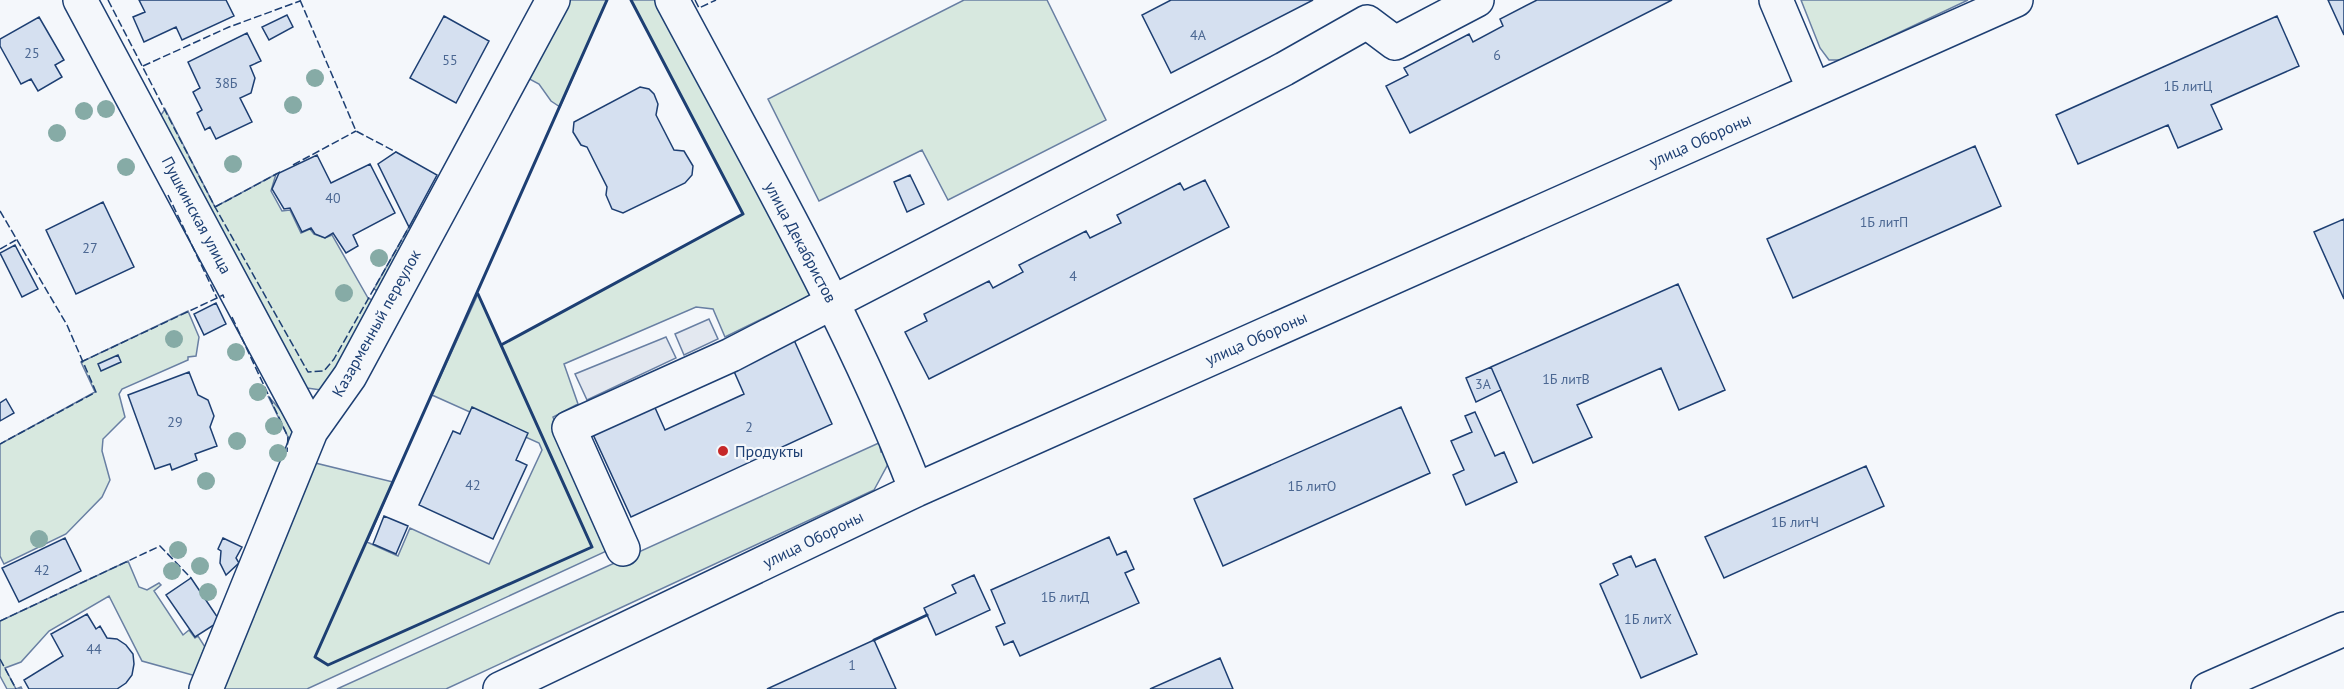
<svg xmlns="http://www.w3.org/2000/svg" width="2344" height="689" viewBox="0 0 2344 689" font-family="'PT Sans',sans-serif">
  <rect width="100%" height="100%" fill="#f4f7fb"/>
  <path fill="#d7e8df" stroke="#687fa3" stroke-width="1.5" d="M 564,0 L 607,0 L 560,107 L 551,101 L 539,84 L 522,75 Z
    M 631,0 L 659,0 L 702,76 L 813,300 L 794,313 L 778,311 L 725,337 L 713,309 L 696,307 L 564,364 L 578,404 L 553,417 L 611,549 L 307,689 L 216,689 L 311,462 L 393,482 L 367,542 L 398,556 L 410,528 L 489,564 L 542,450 L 539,443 L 432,395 L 478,294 L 501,345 L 743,214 Z
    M 964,0 L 1047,0 L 1106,120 L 948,200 L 922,150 L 819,201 L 768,99 Z
    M 1801,0 L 1968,0 L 1841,60 L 1829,60 L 1820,48 Z
    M 165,109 L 215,207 L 276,174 L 271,191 L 282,211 L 290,210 L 301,233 L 310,229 L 314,234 L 325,238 L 332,235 L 368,298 L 382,305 L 321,390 L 307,388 L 294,380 L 159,118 Z
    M 415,216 L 425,222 L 386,296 L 374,289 Z
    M 188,311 L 199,337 L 196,356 L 188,357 L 188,360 L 122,389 L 119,394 L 125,417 L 103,439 L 102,451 L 110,480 L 102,497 L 66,534 L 4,564 L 0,556 L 0,444 L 95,392 L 81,362 Z
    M 268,396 C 296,427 295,428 290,469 L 198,689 L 191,689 L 196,676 L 142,661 L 109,596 L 49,631 L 21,662 L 5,668 L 16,689 L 21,687 L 22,689 L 7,689 L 0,676 L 0,621 L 128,561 L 139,587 L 147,590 L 159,583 L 161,585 L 154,591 L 183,635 L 189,630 L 195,638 L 198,636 L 205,647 L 202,654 L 204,656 L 207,645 L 286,468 L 288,437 Z
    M 881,442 L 884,446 L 880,447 L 881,452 L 886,452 L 888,464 L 874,490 L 446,689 L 337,689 Z"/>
  <path fill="#e3e8f0" stroke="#687fa3" stroke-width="1.5" d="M 709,319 L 718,339 L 684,355 L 675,334 Z
    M 666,337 L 676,358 L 587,400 L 575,374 Z"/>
  <path fill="#d5e0f0" stroke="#1d3f73" stroke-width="1.5" d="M 139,0 L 226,0 L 234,16 L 182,40 L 176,27 L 144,42 L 133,17 L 145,12 Z
    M 1171,0 L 1313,0 L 1171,73 L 1142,15 Z
    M 1537,0 L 1672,0 L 1410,133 L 1386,86 L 1408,75 L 1404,68 L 1469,34 L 1473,42 L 1503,26 L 1500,19 Z
    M 2328,0 L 2344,0 L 2344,35 Z
    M 287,15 L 293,27 L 269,40 L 262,27 Z
    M 444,16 L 489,41 L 456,103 L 410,78 Z
    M 2277,16 L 2299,66 L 2211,105 L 2222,129 L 2178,148 L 2168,125 L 2078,164 L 2056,115 Z
    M 39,17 L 64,60 L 55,65 L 62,77 L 38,91 L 31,79 L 21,84 L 0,46 L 0,39 Z
    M 247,33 L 261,61 L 250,66 L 255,78 L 251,93 L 240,98 L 252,122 L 216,139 L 210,127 L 205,130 L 197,113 L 202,110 L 193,92 L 200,88 L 188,62 Z
    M 640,87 L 649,89 L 654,94 L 658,104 L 656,115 L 674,150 L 684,151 L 693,166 L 692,175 L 685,183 L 623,213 L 612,209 L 606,195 L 607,187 L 587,147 L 581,145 L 573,132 L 574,122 Z
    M 1975,146 L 2001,206 L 1793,298 L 1767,239 Z
    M 396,152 L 437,175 L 409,227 L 378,164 Z
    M 317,155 L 331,183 L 370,164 L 395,213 L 353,235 L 358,246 L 346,253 L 333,233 L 325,238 L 315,234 L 311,228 L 302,232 L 290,208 L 284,209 L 272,189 L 279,173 Z
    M 910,175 L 924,204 L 907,212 L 894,182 Z
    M 1205,180 L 1229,227 L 929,379 L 905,332 L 927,321 L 924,314 L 989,281 L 993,288 L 1023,272 L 1019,265 L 1086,231 L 1090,238 L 1121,223 L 1117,215 L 1180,183 L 1184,190 Z
    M 103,202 L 134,267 L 76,294 L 46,230 Z
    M 2344,219 L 2344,299 L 2314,232 Z
    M 15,245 L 38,289 L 22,297 L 0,253 Z
    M 1678,284 L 1725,390 L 1679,410 L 1661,368 L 1577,405 L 1592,437 L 1533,463 L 1491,367 Z
    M 216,303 L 226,324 L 204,335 L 194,314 Z
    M 794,340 L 832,424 L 631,517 L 591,430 L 652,401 L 665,430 L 744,394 L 733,369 Z
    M 118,355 L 121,362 L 101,371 L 98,364 Z
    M 1491,367 L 1501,390 L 1476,402 L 1466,378 Z
    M 189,372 L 198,395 L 208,400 L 214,416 L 210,427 L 217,446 L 195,454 L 197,460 L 172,470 L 170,464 L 155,469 L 128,395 Z
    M 6,399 L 14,413 L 0,421 L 0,403 Z
    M 472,407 L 528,433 L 516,460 L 527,465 L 493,539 L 419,505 L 453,431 L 460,434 Z
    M 1401,407 L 1430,473 L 1223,566 L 1194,499 Z
    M 1475,412 L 1495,456 L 1504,452 L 1517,482 L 1466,505 L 1453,475 L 1464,470 L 1451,441 L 1472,432 L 1465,416 Z
    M 1866,466 L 1884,506 L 1724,578 L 1705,537 Z
    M 384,516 L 408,526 L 396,554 L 373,544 Z
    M 1109,537 L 1117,555 L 1126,551 L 1134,569 L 1125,573 L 1139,603 L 1020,656 L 1013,641 L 1004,645 L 996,627 L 1005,623 L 991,590 Z
    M 65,538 L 81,571 L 19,602 L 2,568 Z
    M 223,538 L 242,547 L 236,558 L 239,563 L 226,575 L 220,563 L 221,551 L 218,549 Z
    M 1631,556 L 1636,567 L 1655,559 L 1697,654 L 1641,678 L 1600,584 L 1618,575 L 1613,564 Z
    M 974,575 L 990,610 L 936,635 L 924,608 L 956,593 L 952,585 Z
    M 191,578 L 220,621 L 195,637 L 166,595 Z
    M 87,614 L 96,629 L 100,626 L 107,638 L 117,639 L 126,645 L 133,654 L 134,664 L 132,675 L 126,683 L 117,689 L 29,689 L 24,680 L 63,656 L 51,634 Z
    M 874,640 L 896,689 L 767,689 Z
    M 1220,658 L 1233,689 L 1150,689 Z"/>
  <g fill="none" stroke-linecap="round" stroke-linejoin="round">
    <g stroke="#1d3f73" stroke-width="36">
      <path id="minor" d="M 80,0 L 311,431
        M 672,0 C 758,161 850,320 916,490
        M 1776,0 L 1814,90
        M 623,549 L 569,428 L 731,355 L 1284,69 L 1367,22 L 1395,43 L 1477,0
        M 206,689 L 311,431 L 350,376 L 553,0
        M 500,689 L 916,490 L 2016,0
        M 2208,689 L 2344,629"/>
    </g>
    <use href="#minor" stroke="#f4f7fb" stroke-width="33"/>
    <path stroke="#1d3f73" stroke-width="1.5" stroke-dasharray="8 3" stroke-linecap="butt" d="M 108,0 L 215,207 L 308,372 L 324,371 L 334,359 L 409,227
      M 300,0 L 356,131 L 396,152
      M 695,0 L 699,8 L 716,0
      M 143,66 L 229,27 L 300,1
      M 293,165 L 356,131
      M 168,195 L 217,298
      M 215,207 L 282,171
      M 0,211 L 67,325 L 96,392 L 0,444
      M 0,249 L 16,240
      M 232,317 L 288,437 L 287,452
      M 81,362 L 217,298 L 223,295 L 224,298
      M 0,621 L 160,546 L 191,578
      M 0,659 L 16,689"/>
    <path stroke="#1d3f73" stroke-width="3" d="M 478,294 L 592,547 L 328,665 L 315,657 L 607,0
      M 501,345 L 743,214 L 631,0
      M 874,640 L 927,615"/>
  </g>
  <g fill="#86aba6">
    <circle cx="315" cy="78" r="9"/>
    <circle cx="293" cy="105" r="9"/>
    <circle cx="106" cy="109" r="9"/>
    <circle cx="84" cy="111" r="9"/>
    <circle cx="57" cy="133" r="9"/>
    <circle cx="233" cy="164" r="9"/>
    <circle cx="126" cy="167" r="9"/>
    <circle cx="379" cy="258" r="9"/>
    <circle cx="344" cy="293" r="9"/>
    <circle cx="174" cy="339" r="9"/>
    <circle cx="236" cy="352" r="9"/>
    <circle cx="258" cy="392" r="9"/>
    <circle cx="274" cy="426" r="9"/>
    <circle cx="237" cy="441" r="9"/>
    <circle cx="278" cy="453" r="9"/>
    <circle cx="206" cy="481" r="9"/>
    <circle cx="39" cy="539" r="9"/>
    <circle cx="178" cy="550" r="9"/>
    <circle cx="200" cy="566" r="9"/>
    <circle cx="172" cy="571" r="9"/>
    <circle cx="208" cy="592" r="9"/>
  </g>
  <circle fill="#c62828" stroke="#f4f7fb" stroke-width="2" cx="723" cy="451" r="6"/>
  <g text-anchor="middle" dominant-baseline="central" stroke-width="4.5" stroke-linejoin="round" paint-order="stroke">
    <g font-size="14" fill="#4b6792">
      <text x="1198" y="35">4А</text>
      <text x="32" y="53">25</text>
      <text x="1497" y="55">6</text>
      <text x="450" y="60">55</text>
      <text x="226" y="83">38Б</text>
      <text x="2188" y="86">1Б литЦ</text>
      <text x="333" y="198">40</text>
      <text x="1884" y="222">1Б литП</text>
      <text x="90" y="248">27</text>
      <text x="1073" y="276">4</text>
      <text x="1566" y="379">1Б литВ</text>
      <text x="1483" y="384">3А</text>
      <text x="175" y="422">29</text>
      <text x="749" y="427">2</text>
      <text x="473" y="485">42</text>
      <text x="1312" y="486">1Б литО</text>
      <text x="1795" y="522">1Б литЧ</text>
      <text x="42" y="570">42</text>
      <text x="1065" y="597">1Б литД</text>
      <text x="1648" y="619">1Б литХ</text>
      <text x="94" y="649">44</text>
      <text x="852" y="665">1</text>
    </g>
    <g font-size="16" fill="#1d3f73" stroke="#f4f7fb">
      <text transform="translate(1700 140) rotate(-24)">улица Обороны</text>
      <text transform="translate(197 215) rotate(62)">Пушкинская улица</text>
      <text transform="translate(801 242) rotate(62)">улица Декабристов</text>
      <text transform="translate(376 323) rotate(-61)">Казарменный переулок</text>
      <text transform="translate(1256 338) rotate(-24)">улица Обороны</text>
      <text transform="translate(813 539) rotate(-26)">улица Обороны</text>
    </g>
    <g font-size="16" fill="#1d3f73" stroke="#f4f7fb" text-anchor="start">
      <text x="735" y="451">Продукты</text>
    </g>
  </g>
</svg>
